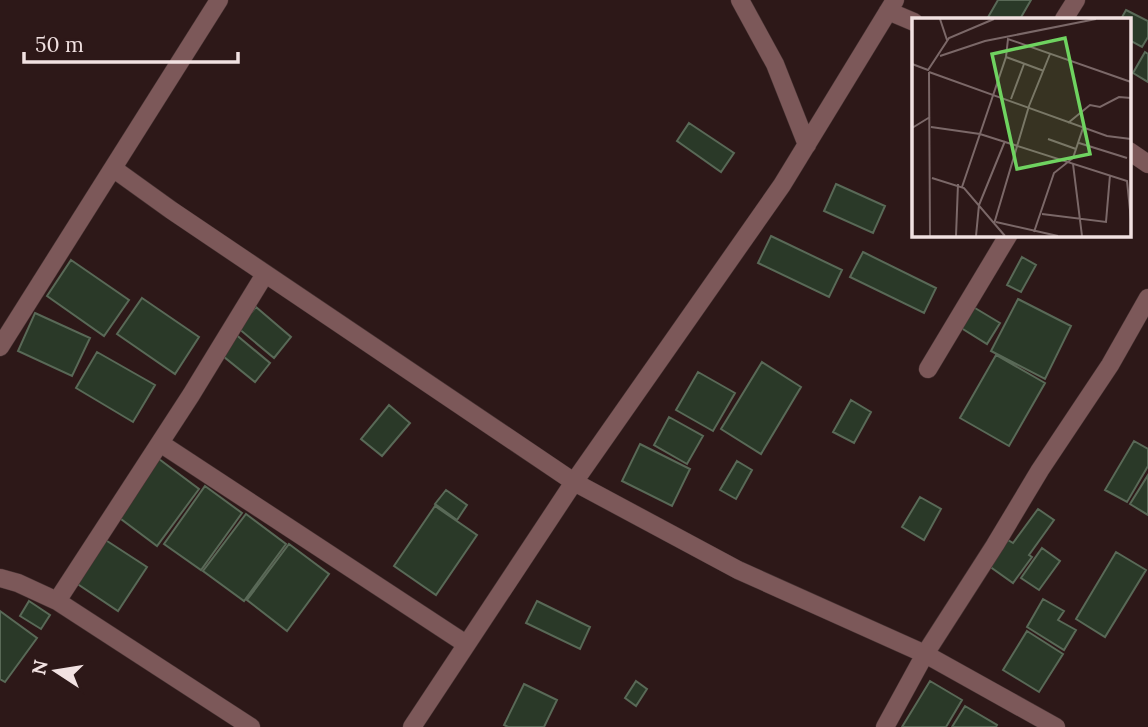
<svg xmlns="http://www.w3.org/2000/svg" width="1148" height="727" viewBox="0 0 1148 727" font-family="Lora,serif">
  <rect width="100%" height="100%" fill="#2d1818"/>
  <path fill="#2a3928" stroke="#596957" stroke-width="2" d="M 998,0 L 1031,0 L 1020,19 L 987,19 Z
    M 1126,10 L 1148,21 L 1148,37 L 1142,47 L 1129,40 L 1129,19 L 1121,19 Z
    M 1145,52 L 1148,54 L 1148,82 L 1133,73 Z
    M 689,123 L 734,153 L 721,172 L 677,141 Z
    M 836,184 L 885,206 L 873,233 L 824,211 Z
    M 771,236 L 842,270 L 829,297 L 758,263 Z
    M 863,252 L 936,288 L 924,313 L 850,277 Z
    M 1022,257 L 1036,265 L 1021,292 L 1007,285 Z
    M 71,260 L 129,300 L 104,336 L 47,296 Z
    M 142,298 L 199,337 L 175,374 L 117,334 Z
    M 1018,299 L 1071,326 L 1045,379 L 991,351 Z
    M 970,305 L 1000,323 L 987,344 L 958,326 Z
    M 256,307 L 291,337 L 274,358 L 238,328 Z
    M 35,313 L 90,338 L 72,376 L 18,351 Z
    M 234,333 L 270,363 L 255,382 L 218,352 Z
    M 97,352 L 155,385 L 133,422 L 76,388 Z
    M 996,355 L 1045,383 L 1009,446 L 960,418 Z
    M 762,362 L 801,387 L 761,454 L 721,429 Z
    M 698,372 L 735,393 L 713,431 L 676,410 Z
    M 851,400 L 871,412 L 854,443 L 833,432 Z
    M 389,405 L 410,423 L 382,456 L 361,439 Z
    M 669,417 L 703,436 L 687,464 L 654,445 Z
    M 1134,441 L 1148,449 L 1148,466 L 1127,502 L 1105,490 Z
    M 640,444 L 690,469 L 672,506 L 622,481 Z
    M 159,459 L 199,489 L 157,546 L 117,516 Z
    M 737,461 L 752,470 L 736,499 L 720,490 Z
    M 1148,475 L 1148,515 L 1130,504 Z
    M 205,486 L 242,513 L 201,570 L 164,544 Z
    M 446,490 L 467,505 L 457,520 L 435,504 Z
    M 920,497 L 941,509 L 924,540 L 902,527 Z
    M 435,506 L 477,535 L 436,595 L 394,566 Z
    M 1038,509 L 1054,520 L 1029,555 L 1032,557 L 1013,583 L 989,566 L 1008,540 L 1013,543 Z
    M 246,514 L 286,544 L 244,601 L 203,571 Z
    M 104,539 L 147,567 L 118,611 L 76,583 Z
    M 289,544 L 329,574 L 287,631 L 247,600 Z
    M 1042,548 L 1060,561 L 1039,590 L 1021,578 Z
    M 1116,552 L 1146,570 L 1105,637 L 1076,619 Z
    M 1043,599 L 1064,611 L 1058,620 L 1076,630 L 1064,650 L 1027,627 Z
    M 29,601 L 50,615 L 41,629 L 20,616 Z
    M 537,601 L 590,627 L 580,649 L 526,623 Z
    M 0,611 L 37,638 L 5,682 L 0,679 Z
    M 1027,631 L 1063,654 L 1039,692 L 1003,670 Z
    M 636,681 L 647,689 L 636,706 L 625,698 Z
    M 930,681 L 962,700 L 946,727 L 902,727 Z
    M 524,684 L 557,700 L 544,727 L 508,727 L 504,725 Z
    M 965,706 L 997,725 L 996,727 L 952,727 Z"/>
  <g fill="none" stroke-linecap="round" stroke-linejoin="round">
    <g stroke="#483434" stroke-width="19">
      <path id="minor" d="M 740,0 L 775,64 L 807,145
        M 888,11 L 914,22
        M 1064,19 L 1076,0
        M 1129,151 L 1148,164
        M 114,169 L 171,210 L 574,482 L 738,570 L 925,654 L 1056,727
        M 0,347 L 219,0
        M 928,369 L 1009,234
        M 160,443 L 466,644
        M 0,578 L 18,583 L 57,601 L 251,727
        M 57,601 L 191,395 L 265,274
        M 412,727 L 574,482 L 782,185 L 895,0
        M 885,727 L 925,654 L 995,545 L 1040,470 L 1110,365 L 1148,298"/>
    </g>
    <use href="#minor" stroke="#7c5859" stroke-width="18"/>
  </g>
  <g transform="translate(912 18)">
    <rect width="219" height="219" fill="#2d1818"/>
    <path fill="none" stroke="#7b6868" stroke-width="2" d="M 28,1 L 35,22M 28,38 L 73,23 L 184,1M 94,39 L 132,53M 0,46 L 16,52 L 37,20 L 82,1M 17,54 L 195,118 L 219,121M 17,54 L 18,218M 99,81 L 112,46M 156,105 L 178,87 L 188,89 L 207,79 L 219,80M 19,109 L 68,116 L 215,163 L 219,202M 0,110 L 18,99M 136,121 L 164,131M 167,125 L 215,140M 161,146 L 170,218M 20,160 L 52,170 L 93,218M 50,169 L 94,39 L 96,21 L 219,64M 130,196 L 194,204 L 198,157M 84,204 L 146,218M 82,206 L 117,88 L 138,36M 122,214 L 142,155 L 161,140 L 171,110M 44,218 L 46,166M 64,218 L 67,187 L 93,123"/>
    <path fill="#6fd360" fill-opacity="0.15" stroke="#6fd360" stroke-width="3.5" d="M 153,20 L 178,136 L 105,151 L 80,36 Z"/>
    <rect width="219" height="219" fill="none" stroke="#f1e1e1" stroke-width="3.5"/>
  </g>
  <g transform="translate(56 671) rotate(282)" stroke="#2d1818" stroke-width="5" paint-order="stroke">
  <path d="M0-5L12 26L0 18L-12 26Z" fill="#f1e1e1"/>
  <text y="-10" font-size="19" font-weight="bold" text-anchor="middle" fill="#f1e1e1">N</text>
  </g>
  <path d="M24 52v10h214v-10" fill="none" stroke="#f1e1e1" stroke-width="3.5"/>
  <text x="35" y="52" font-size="21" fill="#f1e1e1" stroke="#2d1818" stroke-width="5" paint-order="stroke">50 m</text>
</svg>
